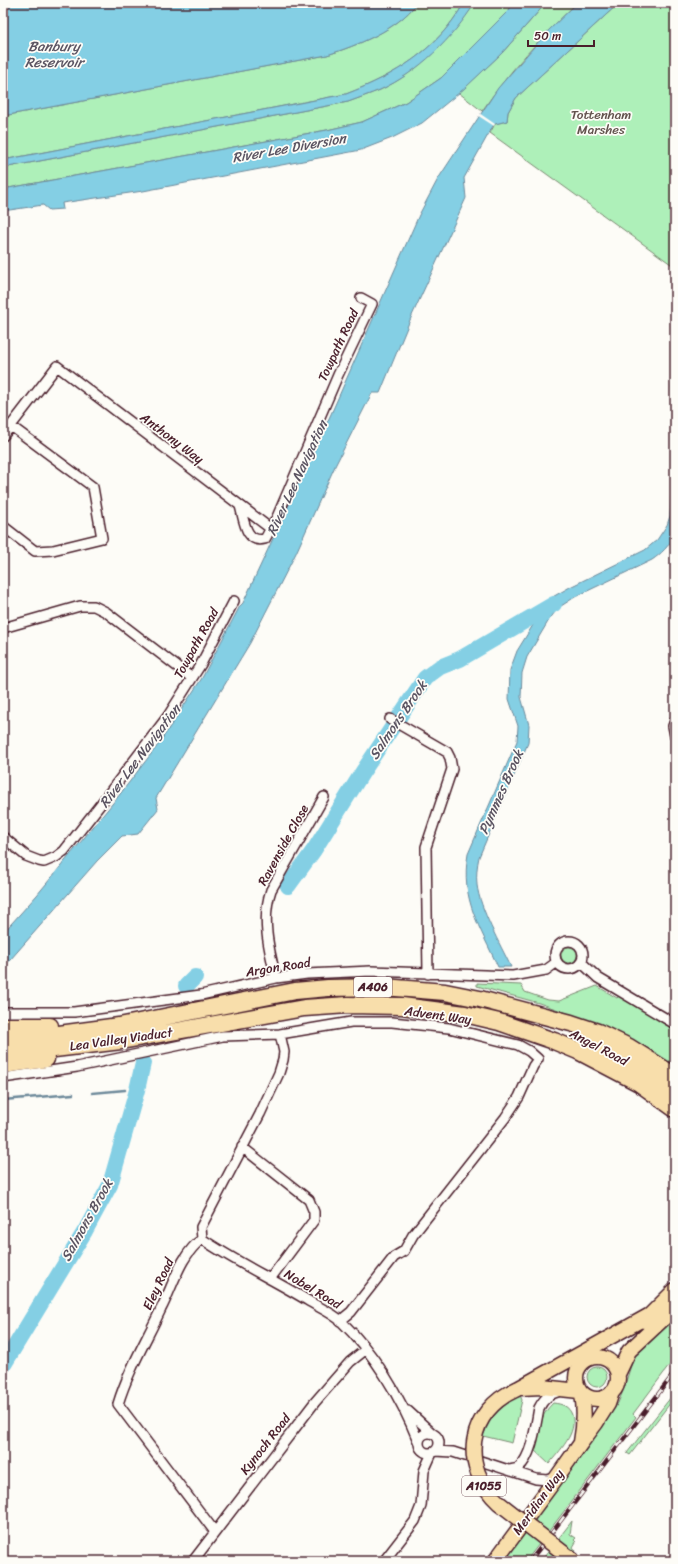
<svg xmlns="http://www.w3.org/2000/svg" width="678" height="1564" viewBox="0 0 678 1564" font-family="Sriracha,sans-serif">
  <rect width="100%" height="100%" fill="#fdfcf7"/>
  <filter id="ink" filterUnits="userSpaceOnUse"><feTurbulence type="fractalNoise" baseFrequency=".025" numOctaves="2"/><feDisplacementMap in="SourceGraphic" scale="8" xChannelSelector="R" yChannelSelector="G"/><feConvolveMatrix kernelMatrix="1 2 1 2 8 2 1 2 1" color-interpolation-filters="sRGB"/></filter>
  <g filter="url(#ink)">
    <path fill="#aef0b9" stroke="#7c8872" d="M 417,3 L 464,3 C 437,50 396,75 346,94 L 3,160 L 3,116 L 327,55 C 358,45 397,30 417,3 Z
      M 475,3 L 513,3 L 509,10 L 441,78 L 406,102 L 362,122 L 327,130 L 3,189 L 3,168 L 348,102 C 359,98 370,94 380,90 C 420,71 450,39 475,3 Z
      M 546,3 L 577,3 C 542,36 509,71 482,111 L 459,93 L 502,53 Z
      M 619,3 L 675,3 L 675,267 L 490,133 L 495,124 L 507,121 L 508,112 L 516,98 Z
      M561 955a8 8 0 1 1 16 0a8 8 0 1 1-16 0Z
      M 477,983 L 521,985 L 525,992 L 548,1000 L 559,1001 L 597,986 L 617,998 L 619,996 L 675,1030 L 675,1069 L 598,1027 L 567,1013 L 539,1003 L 477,986 Z
      M 675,1314 L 675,1358 L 633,1414 L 636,1417 L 526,1561 L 501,1561 L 618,1403 L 623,1391 L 634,1356 Z
      M587 1377a10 10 0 1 1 20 0a10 10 0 1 1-20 0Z
      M 675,1392 L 675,1397 L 630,1455 L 627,1453 Z
      M 520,1395 L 522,1400 L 512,1443 L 483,1436 C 491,1415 500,1406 520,1395 Z
      M 553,1403 C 562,1404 569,1406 572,1415 C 578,1433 559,1451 549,1464 L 533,1449 C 537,1433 540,1415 553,1403 Z
      M 572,1521 L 570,1534 L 576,1538 L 574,1540 L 576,1542 L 573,1547 L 576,1551 L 554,1558 L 557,1561 L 541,1561 Z"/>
    <path fill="#84cfe4" stroke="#6d899a" d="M 3,3 L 417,3 C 397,30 358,45 327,55 L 3,116 Z
      M 464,3 L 475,3 C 452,39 419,72 380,90 C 370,94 359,98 348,102 L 3,168 L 3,160 L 346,94 C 396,75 437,50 464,3 Z
      M 513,3 L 546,3 L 502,53 L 465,88 L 422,123 L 392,138 L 361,150 L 308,160 L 143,191 L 62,203 L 63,209 L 49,210 L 43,205 L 3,211 L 3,189 L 327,130 L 362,122 L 406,102 L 441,78 L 509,10 Z
      M 577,3 L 619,3 L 516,98 L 508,112 L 507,121 L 495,124 L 493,126 L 464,178 L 466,198 L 410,320 L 380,393 L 372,393 L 335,466 L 296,553 L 250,643 L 156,798 L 158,809 L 138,834 L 122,836 L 97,861 L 3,968 L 3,933 L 37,895 L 117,798 L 158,745 L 202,678 L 240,606 L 243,603 L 331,414 L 419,215 L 438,179 L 498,88 L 547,32 Z
      M 675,359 L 675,434 L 672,387 Z
      M 675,446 L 675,535 C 669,546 661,554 652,560 L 575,597 L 558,608 L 549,620 L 527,657 L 522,673 L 521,697 L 529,725 L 528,743 L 479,857 C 477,866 476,875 477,885 C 480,909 500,944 511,967 L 498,967 C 480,927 460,899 468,854 L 517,741 L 518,726 L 509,699 L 510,670 L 517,651 L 549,599 L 570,587 L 645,550 L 657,540 L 667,525 L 670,516 Z"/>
    <path fill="#fdfcf7" d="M 479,113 L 495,124 L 494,126 L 477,115 Z"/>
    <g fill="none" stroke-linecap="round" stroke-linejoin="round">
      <path stroke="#6d899a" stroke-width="2.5" d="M 92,1093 L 125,1090
        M 3,1100 L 73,1094"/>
      <path stroke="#84cfe4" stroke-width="16" d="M 288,886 L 314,850 L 362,773 L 425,678 L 440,667 L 460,659 L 554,604
        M 186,986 L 195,977
        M 3,1366 L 85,1231 L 110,1185 L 137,1090 L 143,1063"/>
      <g stroke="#4a1f2b" stroke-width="12">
        <path id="street" d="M 3,436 L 57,366 L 271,529
          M 240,506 C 244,519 245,544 265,539 L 277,517 L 338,375 L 372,304 L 361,298
          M 3,526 L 35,551 L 53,550 L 102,538 L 93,487 L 11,426
          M 3,628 L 80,606 L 94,606 L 106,612 L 192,678
          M 390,719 L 447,752 L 450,758 L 452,769 L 426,847 L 428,974
          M 675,721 L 673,726 L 675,736
          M 3,837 L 26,856 L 39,861 L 44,862 L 56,857 L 64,851 L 100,805 L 168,716 L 201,664 L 234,601
          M555 955a14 14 0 1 1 28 0a14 14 0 1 1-28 0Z
          M 582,963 L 598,978 L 675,1024
          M 276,978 C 269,950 261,919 271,890 L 324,797
          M 3,1012 L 74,1012 L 201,995 L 276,978 L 307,974 L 371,971 L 513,976 L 546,970 L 557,962
          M 3,1078 L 77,1067 L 223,1036 L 280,1034 L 351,1022 L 392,1022 L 449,1028 L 518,1045 L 529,1051 L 538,1059 L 533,1066 L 519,1097 L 505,1118 L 413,1235 L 404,1251 L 394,1257 L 351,1312 L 340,1321
          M 242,1147 L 309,1200 L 314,1212 L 314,1220 L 270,1279
          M 202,1239 C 236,1262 272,1279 307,1300 C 318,1307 331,1312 341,1321 C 376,1355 401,1398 419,1443
          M 408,1411 L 433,1434
          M419 1443a10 10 0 1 1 20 0a10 10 0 1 1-20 0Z
          M 435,1451 L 453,1452 L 536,1479 L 548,1480 L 557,1477
          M 510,1470 C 513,1469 517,1469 519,1467 C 532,1457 536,1423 539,1408 C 544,1398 550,1394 560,1391
          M 215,1532 L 118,1404 C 128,1371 146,1341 161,1309 C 173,1286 180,1255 202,1239 L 201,1227 L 260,1114 L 279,1073 L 283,1060 L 284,1052 L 280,1034
          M 193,1561 L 315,1402 L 350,1362 L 365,1350
          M 384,1561 L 415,1521 L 421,1506 L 424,1471 L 432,1453"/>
      </g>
      <g stroke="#4a1f2b" stroke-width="17">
        <path id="primary" d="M 644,1321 L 675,1290
          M576 1378a21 21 0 1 1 42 0a21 21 0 1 1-42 0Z
          M 618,1374 L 629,1351 L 675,1308
          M 520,1388 L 542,1387 L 579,1391
          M 517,1389 L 650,1315
          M 581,1442 C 584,1426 585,1411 582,1394
          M 495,1561 L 557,1477 L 581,1443 L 596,1423 L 608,1404 L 612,1392"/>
      </g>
      <g stroke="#4a1f2b" stroke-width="19">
        <path id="highway" d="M 3,1026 L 50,1026
          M 584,1038 L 620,1056 L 675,1093
          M 3,1039 L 44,1036 L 119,1026 L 295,991 L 328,988 L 384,987 L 445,992 L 480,999 L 571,1023 L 598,1032 L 629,1047 L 675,1076
          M 3,1052 L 46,1050 L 121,1041 L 304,1008 L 348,1005 L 402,1006 L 465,1014 L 499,1022 L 554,1041 L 578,1051 L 639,1083 L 675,1109
          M 3,1065 L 46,1059"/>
      </g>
      <use href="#street" stroke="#fdfcf7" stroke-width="9"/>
      <use href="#primary" stroke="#f8deab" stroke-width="14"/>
      <use href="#highway" stroke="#f8deab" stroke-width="16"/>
      <g stroke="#4a1f2b" stroke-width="4">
        <path id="rail" d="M 530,1561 L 675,1372"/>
      </g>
      <use href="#rail" stroke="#fdfcf7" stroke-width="2.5" stroke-dasharray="8" stroke-linecap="butt"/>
      <g stroke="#4a1f2b" stroke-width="17" stroke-linecap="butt">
        <path id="primary-bridge" d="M 517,1389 C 467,1411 459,1466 499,1503 L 574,1561"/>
      </g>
      <use href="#primary-bridge" stroke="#f8deab" stroke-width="14"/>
    </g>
  </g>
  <g text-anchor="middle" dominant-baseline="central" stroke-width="3.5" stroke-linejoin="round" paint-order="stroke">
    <g fill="#fdfcf7" stroke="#806168" stroke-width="1">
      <rect x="354" y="977" width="38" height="20" rx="3"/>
      <rect x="462" y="1476" width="44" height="20" rx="3"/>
    </g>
    <g font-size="12" font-weight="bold" fill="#4a1f2b">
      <text x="373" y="987">A406</text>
      <text x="484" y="1486">A1055</text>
    </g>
    <g font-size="13" fill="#63534e" stroke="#fdfcf7">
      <text x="601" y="114">Tottenham<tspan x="601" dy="15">Marshes</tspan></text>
    </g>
    <g font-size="13" fill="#4a1f2b" stroke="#fdfcf7">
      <text transform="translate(338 345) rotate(-65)">Towpath Road</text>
      <text transform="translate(172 438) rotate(37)">Anthony Way</text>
      <text transform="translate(196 643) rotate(-61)">Towpath Road</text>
      <text transform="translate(283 845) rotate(-61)">Ravenside Close</text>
      <text transform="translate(278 967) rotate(-9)">Argon Road</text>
      <text transform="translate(438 1015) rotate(8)">Advent Way</text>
      <text transform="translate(121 1039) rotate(-8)">Lea Valley Viaduct</text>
      <text transform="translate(599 1047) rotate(28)">Angel Road</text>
      <text transform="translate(158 1284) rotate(-65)">Eley Road</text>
      <text transform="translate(313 1289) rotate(31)">Nobel Road</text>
      <text transform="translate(265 1444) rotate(-52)">Kynoch Road</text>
      <text transform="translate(538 1502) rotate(-54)">Meridian Way</text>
    </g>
    <g font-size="14" font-style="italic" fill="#5b5462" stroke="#fdfcf7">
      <text x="54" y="46">Banbury<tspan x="54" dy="16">Reservoir</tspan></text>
      <text transform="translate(289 148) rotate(-10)">River Lee Diversion</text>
      <text transform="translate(297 478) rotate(-65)">River Lee Navigation</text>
      <text transform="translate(398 720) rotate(-56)">Salmons Brook</text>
      <text transform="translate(140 756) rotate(-53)">River Lee Navigation</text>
      <text transform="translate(501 792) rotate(-66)">Pymmes Brook</text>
      <text transform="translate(87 1220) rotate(-61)">Salmons Brook</text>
    </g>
  </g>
  <rect width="678" height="1564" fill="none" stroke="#fdfcf7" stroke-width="16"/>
  <rect x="8" y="8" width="662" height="1548" fill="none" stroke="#4a1f2b" stroke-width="1.5" filter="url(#ink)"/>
  <path d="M528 40v6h66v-6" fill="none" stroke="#4a1f2b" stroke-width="2"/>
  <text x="534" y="40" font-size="12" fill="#4a1f2b" stroke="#fdfcf7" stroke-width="3" paint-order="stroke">50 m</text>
</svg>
